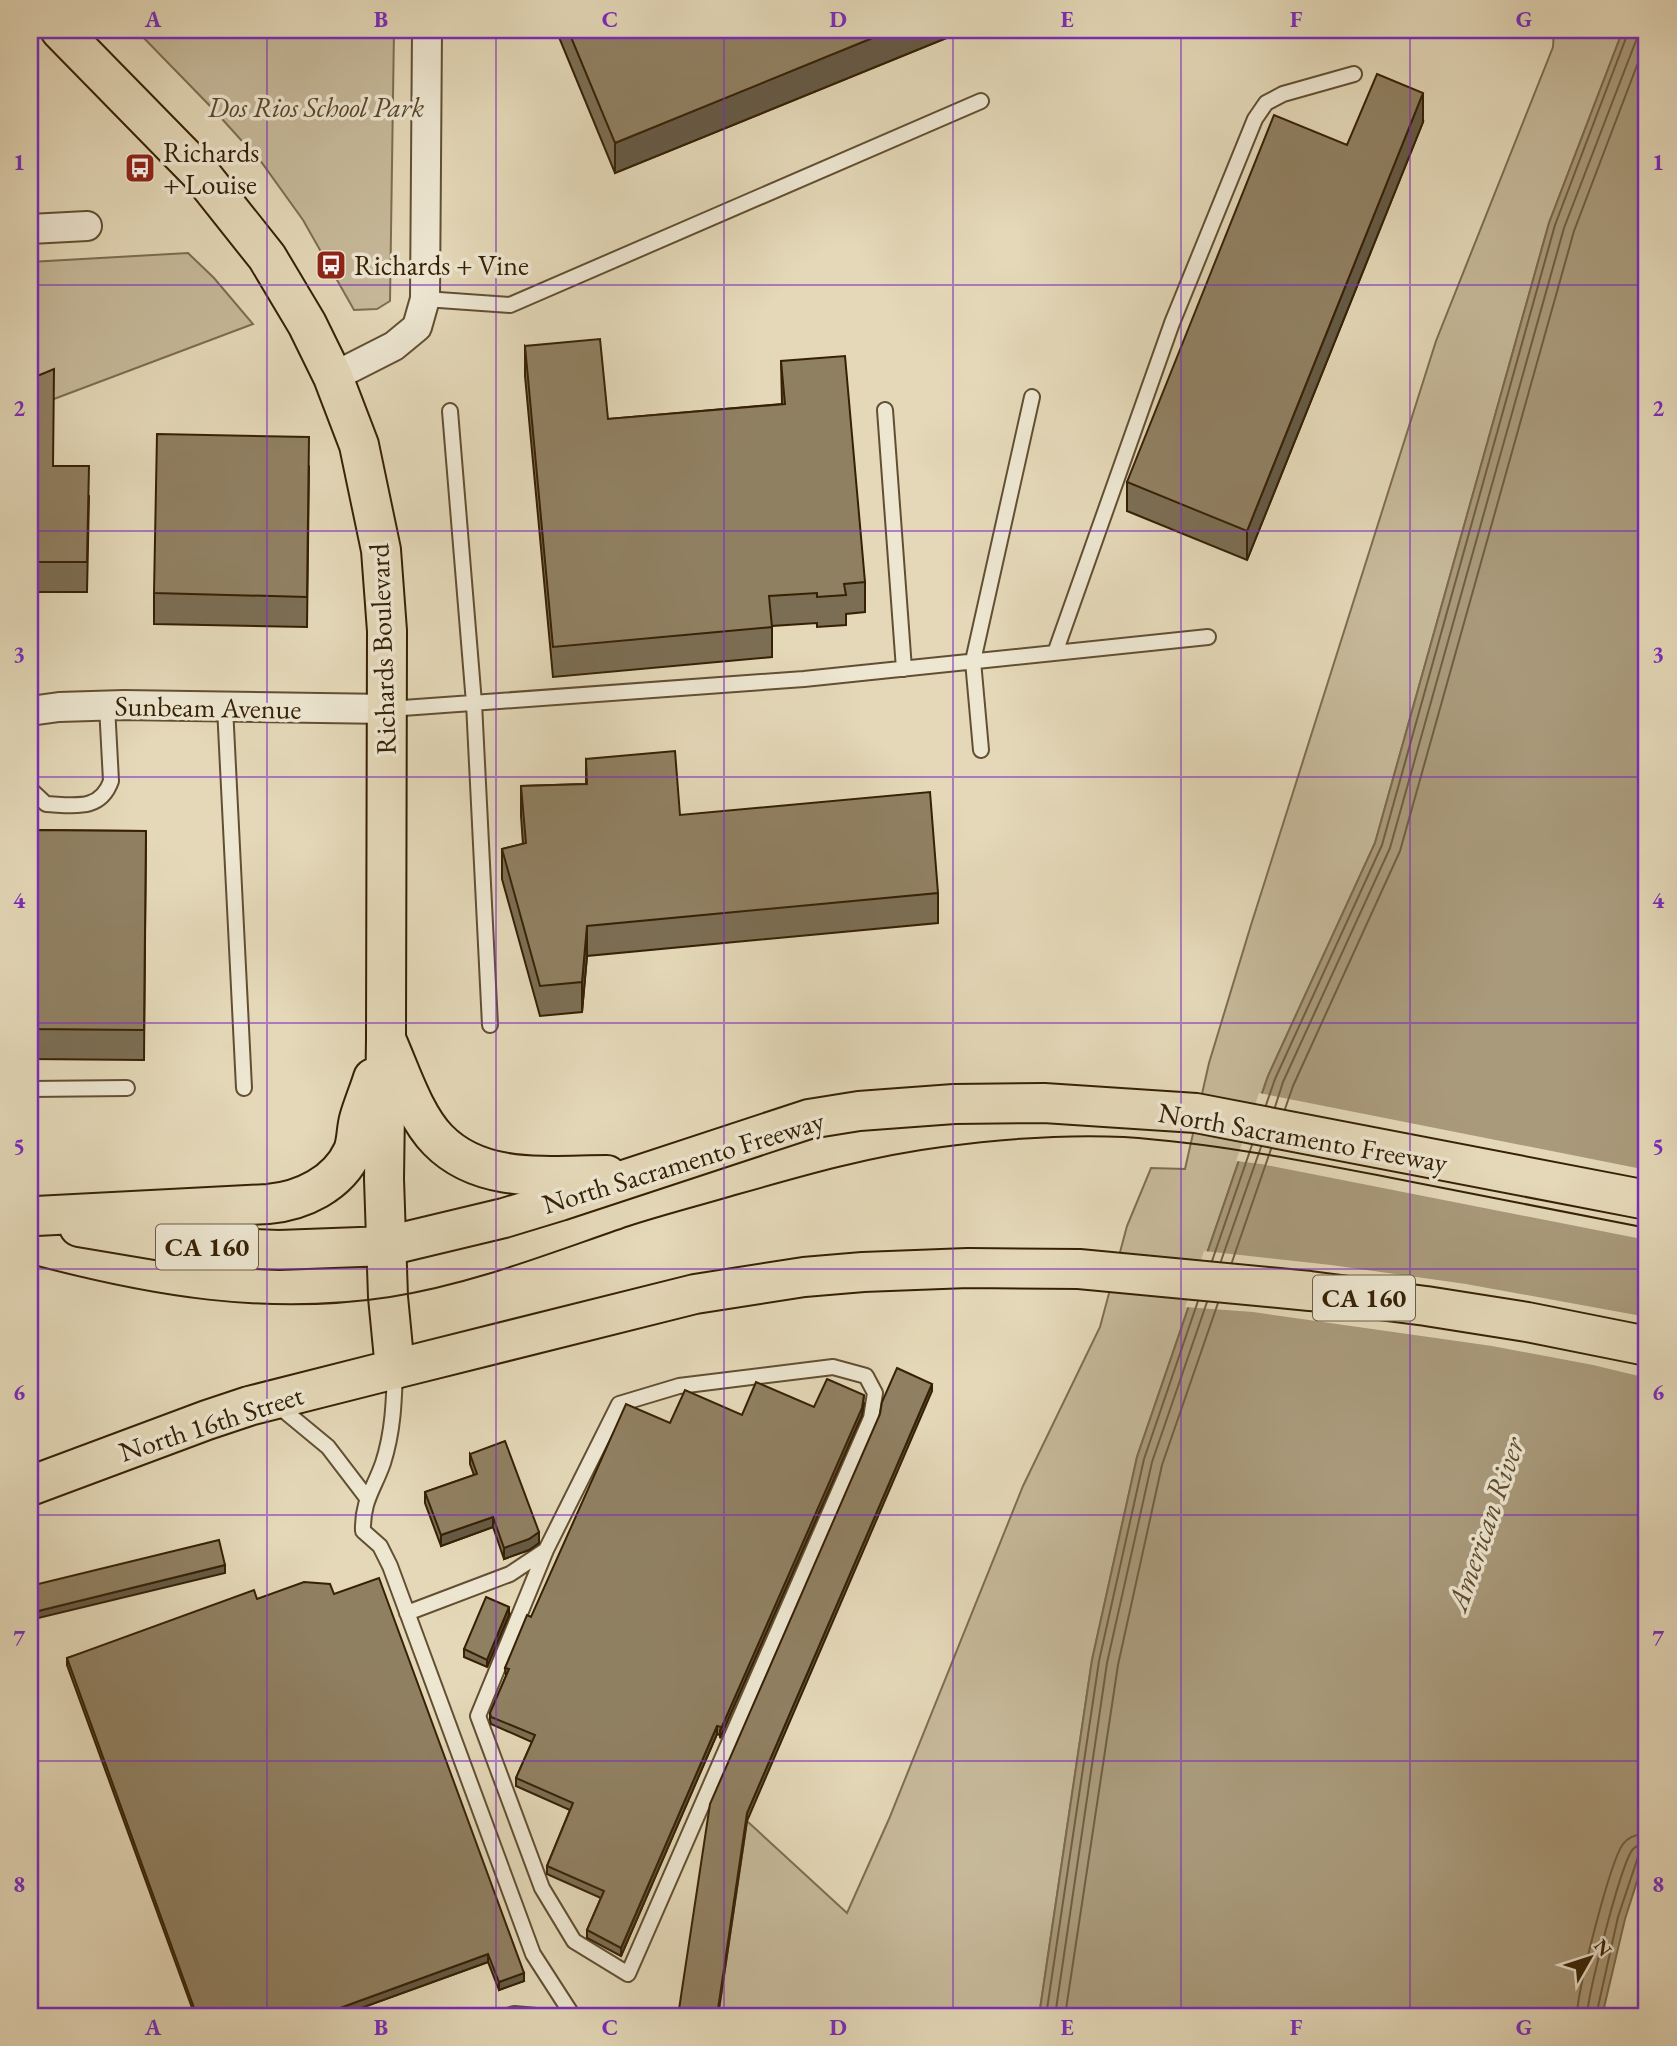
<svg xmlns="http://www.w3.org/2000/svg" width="1677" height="2046" viewBox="0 0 1677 2046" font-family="'EB Garamond',serif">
  <rect width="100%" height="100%" fill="#e4d8b8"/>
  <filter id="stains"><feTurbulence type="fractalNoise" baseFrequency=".00286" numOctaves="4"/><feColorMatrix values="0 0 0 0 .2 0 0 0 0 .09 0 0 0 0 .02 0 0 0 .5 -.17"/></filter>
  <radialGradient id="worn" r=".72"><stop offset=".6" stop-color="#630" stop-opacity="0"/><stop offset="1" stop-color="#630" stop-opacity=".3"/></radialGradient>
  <path fill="#c6b99a" stroke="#7e6d50" stroke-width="2" d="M 136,30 L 394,30 L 390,301 L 377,309 L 354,310 L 303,220 L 262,163 L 213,109 Z
    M 1554,30 L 1623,30 L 1549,223 L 1375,843 L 1268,1076 L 1137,1457 L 1092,1660 L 1039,2016 L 718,2016 L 747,1821 L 847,1913 L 889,1819 L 1023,1486 L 1100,1327 L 1127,1226 L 1151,1168 L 1185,1169 L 1209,1063 L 1251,925 L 1436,341 L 1553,47 Z
    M 188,253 L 214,278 L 253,324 L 30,408 L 30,262 Z"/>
  <path fill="#a99a7b" stroke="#7b6a4c" stroke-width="2" d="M 1623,30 L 1647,30 L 1647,1850 L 1625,1919 L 1602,2016 L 1039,2016 L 1092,1660 L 1137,1457 L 1268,1076 L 1375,843 L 1549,223 Z"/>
  <path fill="#e4d8b8" d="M 1259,1093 L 1647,1170 L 1647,1240 L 1261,1164 L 1236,1161 Z
    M 1204,1251 L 1331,1265 L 1466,1284 L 1647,1317 L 1647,1378 L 1593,1365 L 1492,1346 L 1253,1312 L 1185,1307 Z"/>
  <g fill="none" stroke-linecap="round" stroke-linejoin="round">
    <path stroke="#705e40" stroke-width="2" d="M 1266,1105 L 1275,1079 L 1382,845 L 1555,225 L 1629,30
      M 1275,1107 L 1283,1082 L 1390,848 L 1564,228 L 1637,38 L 1638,30
      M 1285,1109 L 1293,1086 L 1400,851 L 1574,231 L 1647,39
      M 1212,1261 L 1252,1145
      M 1221,1261 L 1261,1147
      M 1232,1262 L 1271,1149
      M 1046,2016 L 1099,1661 L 1144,1459 L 1198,1301
      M 1055,2016 L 1107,1663 L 1152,1462 L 1207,1302
      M 1065,2016 L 1118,1665 L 1162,1465 L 1218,1303
      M 1577,2016 C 1577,1991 1610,1862 1623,1844 C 1629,1836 1638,1834 1647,1833
      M 1587,2016 C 1588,1994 1621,1863 1633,1849 C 1637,1845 1641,1844 1647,1844
      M 1596,2016 L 1618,1917 L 1638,1857 L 1642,1853 L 1647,1853"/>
    <g stroke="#624f32" stroke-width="18">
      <path id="lane" d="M 425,299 L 510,305 L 981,101
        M 885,410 L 904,669
        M 450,411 L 474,703 L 490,1025
        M 1055,653 L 1172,323 L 1255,119 L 1266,103 L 1283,94 L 1354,74
        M 225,707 L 244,1088
        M 389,709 L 804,679 L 1208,637
        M 981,750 L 973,661 L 1032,397
        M 30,789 L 46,804 C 73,805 100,812 111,781 L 107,706
        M 30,1089 L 127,1088
        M 395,1370 C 394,1402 393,1432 383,1463 C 374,1489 362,1501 363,1531 L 380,1546 L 390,1566 L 533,1954 L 573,2016
        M 276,1404 L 328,1447 L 367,1498
        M 407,1613 L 510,1574 L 546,1550 L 619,1404 L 679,1386 L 833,1367 L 866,1376 L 875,1393 L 871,1418 L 628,1974 L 574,1941 L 542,1888 L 478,1716 L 546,1550
        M 508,2016 L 514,2014 L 537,2016"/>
    </g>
    <g stroke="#624f32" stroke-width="32">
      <path id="street" d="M 30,229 L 87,226
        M 333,377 L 394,346 L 417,327 L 425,299 L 427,30
        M 30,711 L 59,707 L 124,705 L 388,709"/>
    </g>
    <g stroke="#362105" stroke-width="42">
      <path id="primary" d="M 36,1216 L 268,1204 C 302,1201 338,1184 353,1151 C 357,1141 356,1130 359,1119 C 363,1105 369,1091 373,1078
        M 79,1227 L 198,1247 L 279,1250 L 387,1246
        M 30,1486 L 207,1420 L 249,1406 L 395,1369 L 388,1297 L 384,1179 L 386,1039 L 387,631 L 381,550 L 359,445 L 333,377 L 307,324 L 267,257 L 201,174 L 60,30"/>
    </g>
    <g stroke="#362105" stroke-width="42">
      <path id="highway" d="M 386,1039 C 400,1070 414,1116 438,1140 C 482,1185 550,1175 607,1175
        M 387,1246 L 504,1218 L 560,1201 L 809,1119 L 859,1111 L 954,1104 L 1044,1103 L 1196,1113 L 1647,1200
        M 395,1369 L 695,1294 L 804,1277 L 863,1272 L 968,1268 L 1079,1269 L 1310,1291 L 1426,1306 L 1527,1322 L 1647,1346"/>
    </g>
    <use href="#lane" stroke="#ede6d1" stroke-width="14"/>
    <use href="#street" stroke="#ede6d1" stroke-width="28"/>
    <use href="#primary" stroke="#e4d8b8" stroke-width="38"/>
    <use href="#highway" stroke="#e4d8b8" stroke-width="38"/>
    <path stroke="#362105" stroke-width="2" d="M 30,1264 C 150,1296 266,1316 390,1297 C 473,1284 550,1253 629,1226 C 663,1215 698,1206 732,1196 C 802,1176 871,1156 942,1147 C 1002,1139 1064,1134 1124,1137 C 1213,1143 1299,1160 1387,1177 C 1474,1194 1560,1211 1647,1228"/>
  </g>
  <path fill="#7c6e54" stroke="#362105" stroke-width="2" d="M 556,30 L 966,30 L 615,173 Z
    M 1423,122 L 1247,560 L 1127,511 L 1127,482 L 1347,145 Z
    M 525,346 L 608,419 L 782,404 L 781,361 L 865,582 L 865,612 L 846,614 L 846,625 L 817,627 L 817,623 L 772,626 L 772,657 L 553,677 L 525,376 Z
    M 30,379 L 53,466 L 89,496 L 87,592 L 30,592 Z
    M 309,467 L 307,627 L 154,624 L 154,593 Z
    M 586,759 L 680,815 L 938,893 L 938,923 L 587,956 L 582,1012 L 540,1016 L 502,879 L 502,849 L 523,844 L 521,816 L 521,786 L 586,784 Z
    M 30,830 L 146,831 L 144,1060 L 30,1059 Z
    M 864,1403 L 862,1415 L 720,1738 L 720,1735 L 717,1734 L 621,1956 L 587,1938 L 587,1930 L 601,1898 L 547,1874 L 547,1866 L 570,1810 L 516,1786 L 516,1778 L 532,1742 L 491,1724 L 490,1720 L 490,1713 L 506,1676 L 505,1668 L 531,1617 L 670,1423 L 814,1407 Z
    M 470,1454 L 539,1543 L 529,1550 L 504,1559 L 493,1527 L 441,1546 L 425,1503 L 425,1492 L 474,1475 L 470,1464 Z
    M 334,1594 L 524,1981 L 499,1990 L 488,1962 L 339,2016 L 195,2016 L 67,1665 L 67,1658 L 257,1599 Z
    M 509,1615 L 487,1667 L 464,1657 L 464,1649 Z"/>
  <path fill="#655a45" stroke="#362105" stroke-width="2" d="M 892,30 L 966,30 L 615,173 L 615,143 Z
    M 1423,93 L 1423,122 L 1247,560 L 1247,531 Z
    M 587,926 L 587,956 L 582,1012 L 582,982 Z
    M 932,1384 L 932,1391 L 747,1821 L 718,2016 L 717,2016 L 747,1813 Z
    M 864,1395 L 862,1415 L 720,1738 L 720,1731 Z
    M 493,1517 L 493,1527 L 441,1546 L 441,1535 Z
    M 539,1532 L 539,1543 L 529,1550 L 504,1559 L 504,1548 Z
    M 225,1565 L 225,1573 L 30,1620 L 30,1613 Z
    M 509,1607 L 509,1615 L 487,1667 L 487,1660 Z
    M 717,1726 L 717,1734 L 621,1956 L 621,1948 Z
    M 488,1954 L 488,1962 L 339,2016 L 318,2016 Z
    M 524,1973 L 524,1981 L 499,1990 L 499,1982 Z"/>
  <path fill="#908062" stroke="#362105" stroke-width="2" d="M 568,30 L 892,30 L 615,143 Z
    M 1377,74 L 1423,93 L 1247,531 L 1127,482 L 1274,115 L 1347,145 Z
    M 600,339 L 608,419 L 785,404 L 781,361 L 845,356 L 865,582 L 844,584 L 846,595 L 817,597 L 817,593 L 769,596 L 772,627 L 553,647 L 525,346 Z
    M 54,369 L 53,466 L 89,466 L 87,562 L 30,562 L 30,379 Z
    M 157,434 L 309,437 L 307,597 L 154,593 Z
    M 675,751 L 680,815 L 930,792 L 938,893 L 587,926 L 582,982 L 540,986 L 502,849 L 526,843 L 521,786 L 587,784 L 586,759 Z
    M 30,830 L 146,831 L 144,1030 L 30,1029 Z
    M 897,1368 L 932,1384 L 747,1813 L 717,2016 L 678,2016 L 710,1804 L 880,1414 L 882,1402 Z
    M 827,1379 L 864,1395 L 862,1408 L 720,1731 L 721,1727 L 717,1726 L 621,1948 L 587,1930 L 604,1891 L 547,1866 L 573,1803 L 516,1778 L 535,1735 L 491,1717 L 490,1713 L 509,1669 L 505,1668 L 527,1615 L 531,1617 L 626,1404 L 670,1423 L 685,1390 L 742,1415 L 756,1382 L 814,1407 Z
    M 505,1441 L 539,1532 L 529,1539 L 504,1548 L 493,1517 L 441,1535 L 425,1492 L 477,1474 L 470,1454 Z
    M 219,1540 L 225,1565 L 30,1613 L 30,1586 Z
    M 379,1578 L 524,1973 L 499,1982 L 488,1954 L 318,2016 L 197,2016 L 67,1658 L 254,1590 L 257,1599 L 304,1582 L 330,1584 L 334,1594 Z
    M 486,1597 L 509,1607 L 487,1660 L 464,1649 Z"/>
  <path fill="none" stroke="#7b2cbf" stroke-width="2" stroke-opacity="0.55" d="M 267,30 L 267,2016M 496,30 L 496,2016M 724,30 L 724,2016M 953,30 L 953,2016M 1181,30 L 1181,2016M 1410,30 L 1410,2016M 30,285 L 1647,285M 30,531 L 1647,531M 30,777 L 1647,777M 30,1023 L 1647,1023M 30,1269 L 1647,1269M 30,1515 L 1647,1515M 30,1761 L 1647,1761"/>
  <defs>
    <g id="bus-square" transform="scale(1.575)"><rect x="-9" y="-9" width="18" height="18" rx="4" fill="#8f2418" stroke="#ede6d1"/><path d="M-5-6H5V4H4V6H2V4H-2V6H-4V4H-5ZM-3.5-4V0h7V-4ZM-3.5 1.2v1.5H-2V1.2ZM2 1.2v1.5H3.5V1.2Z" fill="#fff"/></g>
  </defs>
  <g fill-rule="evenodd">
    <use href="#bus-square" x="140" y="168"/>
    <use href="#bus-square" x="331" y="265"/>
  </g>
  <g text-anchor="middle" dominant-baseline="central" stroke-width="7" stroke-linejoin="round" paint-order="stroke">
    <g fill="#ede6d1" stroke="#6d5c42" stroke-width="2">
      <rect x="156" y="1224.5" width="102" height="45" rx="5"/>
      <rect x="1313" y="1275.5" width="102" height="45" rx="5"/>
    </g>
    <g font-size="26" font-weight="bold" fill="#362105">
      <text x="207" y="1247">CA 160</text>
      <text x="1364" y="1298">CA 160</text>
    </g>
    <g font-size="28" font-style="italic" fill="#5a472a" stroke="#ede6d1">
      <text x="316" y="107">Dos Rios School Park</text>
    </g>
    <g font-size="28" fill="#362105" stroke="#ede6d1" text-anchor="start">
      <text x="163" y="152">Richards<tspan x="163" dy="32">+ Louise</tspan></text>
      <text x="354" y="265">Richards + Vine</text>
    </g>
    <g font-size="28" fill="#362105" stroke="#ede6d1">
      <text transform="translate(382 649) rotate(-92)">Richards Boulevard</text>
      <text transform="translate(208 707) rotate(1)">Sunbeam Avenue</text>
      <text transform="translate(1303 1137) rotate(10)">North Sacramento Freeway</text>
      <text transform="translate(683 1162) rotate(-17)">North Sacramento Freeway</text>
      <text transform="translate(211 1423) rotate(-18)">North 16th Street</text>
    </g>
    <g font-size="30" font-style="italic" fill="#5e4b2e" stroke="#ede6d1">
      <text transform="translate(1485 1524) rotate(-71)">American River</text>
    </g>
  </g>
  <rect width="1677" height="2046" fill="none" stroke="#e4d8b8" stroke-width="77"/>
  <g transform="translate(1590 1958) rotate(51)" stroke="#ede6d1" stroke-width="5" paint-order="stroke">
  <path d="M0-5L12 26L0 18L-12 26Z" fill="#362105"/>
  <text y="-10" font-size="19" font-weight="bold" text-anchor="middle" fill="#362105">N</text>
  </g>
  <rect x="38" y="38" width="1600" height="1970" fill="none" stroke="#7b2cbf" stroke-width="2.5"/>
  <g font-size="23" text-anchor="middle" font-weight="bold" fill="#7b2cbf">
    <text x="153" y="27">A</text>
    <text x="381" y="27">B</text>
    <text x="610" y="27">C</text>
    <text x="838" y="27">D</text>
    <text x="1067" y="27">E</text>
    <text x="1296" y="27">F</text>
    <text x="1524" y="27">G</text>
    <text x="19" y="170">1</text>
    <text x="1658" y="170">1</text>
    <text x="19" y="416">2</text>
    <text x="1658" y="416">2</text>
    <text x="19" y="662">3</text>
    <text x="1658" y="662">3</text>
    <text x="19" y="908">4</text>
    <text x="1658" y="908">4</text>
    <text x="19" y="1154">5</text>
    <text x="1658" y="1154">5</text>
    <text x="19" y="1400">6</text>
    <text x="1658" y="1400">6</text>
    <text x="19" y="1646">7</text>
    <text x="1658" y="1646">7</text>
    <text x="19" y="1892">8</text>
    <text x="1658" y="1892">8</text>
    <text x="153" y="2035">A</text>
    <text x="381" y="2035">B</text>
    <text x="610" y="2035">C</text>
    <text x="838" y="2035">D</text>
    <text x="1067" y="2035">E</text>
    <text x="1296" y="2035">F</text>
    <text x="1524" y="2035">G</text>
  </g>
  <rect width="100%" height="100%" filter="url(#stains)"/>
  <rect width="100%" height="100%" fill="url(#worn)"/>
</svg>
